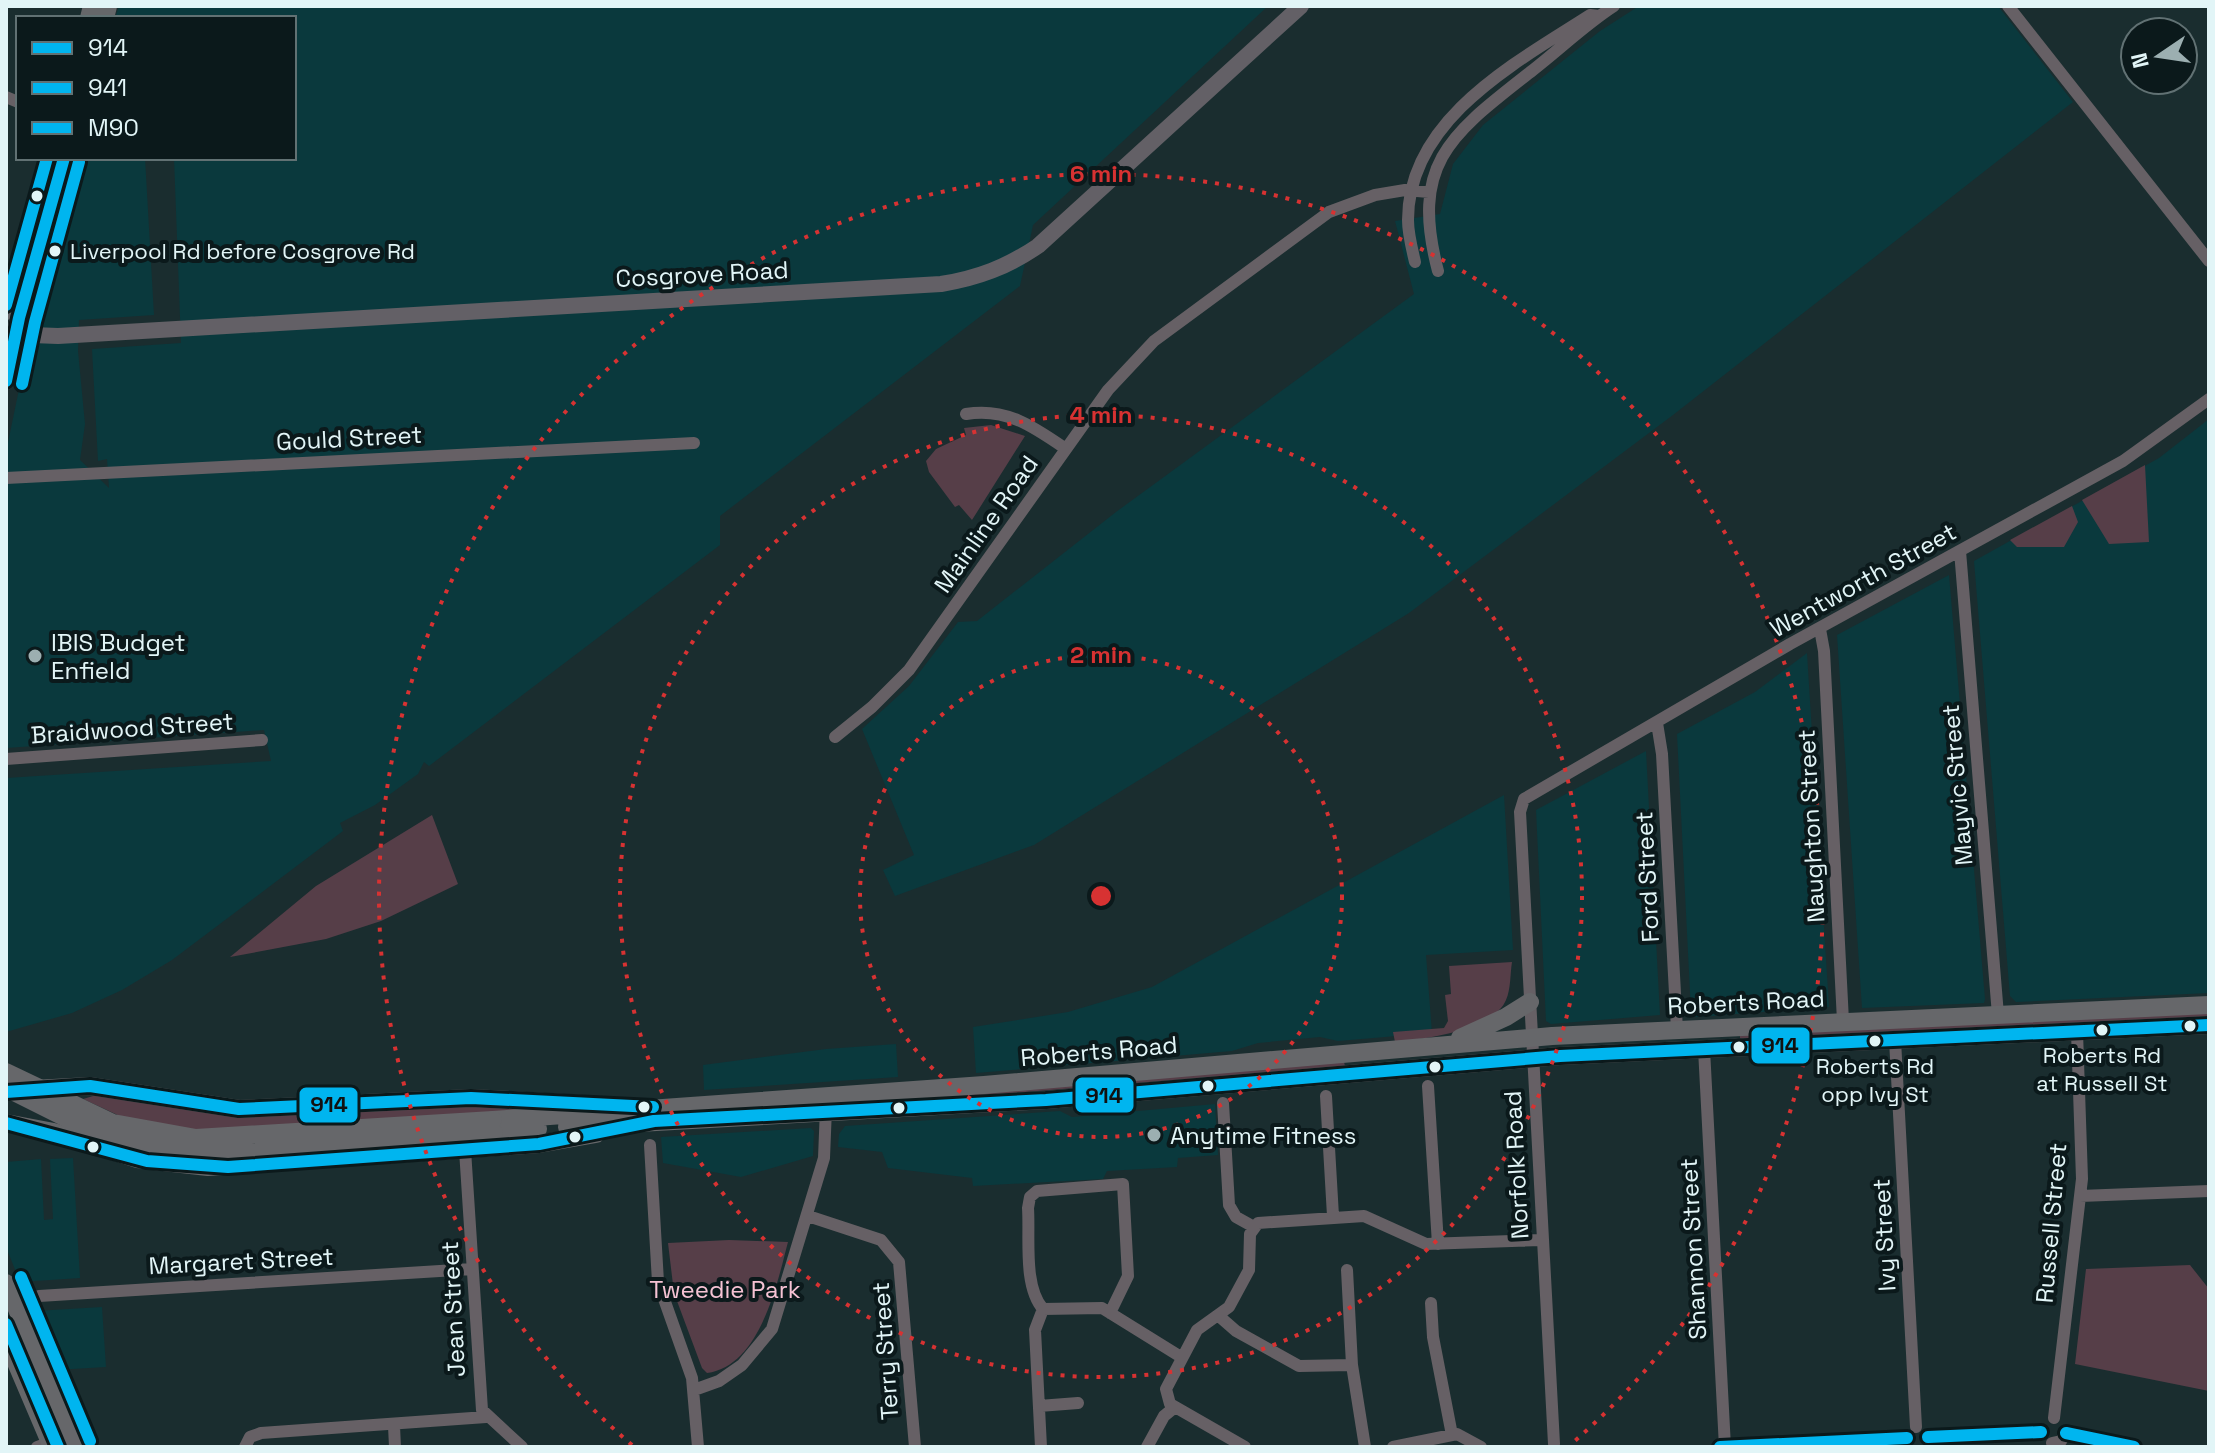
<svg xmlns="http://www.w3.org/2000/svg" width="2215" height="1453" viewBox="0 0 2215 1453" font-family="'Space Grotesk',sans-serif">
  <rect width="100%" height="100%" fill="#1a2d2f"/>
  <path fill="#0a393d" d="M 119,6 L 1268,6 L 1033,225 L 1020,286 L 720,516 L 720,545 L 429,766 L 424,762 L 418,774 L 375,805 L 340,823 L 343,831 L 172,960 L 122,990 L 72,1013 L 6,1032 L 6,778 L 271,761 L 264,730 L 6,748 L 6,452 L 33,322 L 78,158 L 145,158 L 154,315 L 79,320 L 78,351 L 85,424 L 80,460 L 109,488 L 107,459 L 98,461 L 92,349 L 181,343 L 174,158 L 294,158 L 294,18 L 115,18 Z
    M 1639,6 L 1998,6 L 2073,102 L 1673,415 L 1409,613 L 1034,845 L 895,896 L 883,870 L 914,855 L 862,729 L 909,686 L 958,622 L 977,621 L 1116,512 L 1414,294 L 1395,221 L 1440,214 L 1453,164 L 1483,125 L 1600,31 Z
    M 2209,419 L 2209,993 L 2016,1002 L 2010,996 L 1974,561 L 2159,458 Z
    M 1949,575 L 1985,999 L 1984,1003 L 1862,1008 L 1837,635 Z
    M 1807,653 L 1829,1007 L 1696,1017 L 1691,1012 L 1677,734 L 1755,692 Z
    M 1646,751 L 1660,1015 L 1551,1024 L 1546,1021 L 1536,810 Z
    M 1504,795 L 1513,950 L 1426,955 L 1432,1033 L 1338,1041 L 1320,1037 L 1258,1043 L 1232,1051 L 976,1073 L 973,1027 L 1068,1012 L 1152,987 Z
    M 896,1044 L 898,1077 L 704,1090 L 703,1065 L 826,1049 Z
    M 1215,1104 L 1218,1155 L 1178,1158 L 1177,1167 L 1107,1171 L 1103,1179 L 973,1186 L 972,1178 L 888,1168 L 882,1152 L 838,1147 L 839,1134 L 845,1126 L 1060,1111 L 1072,1117 Z
    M 811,1128 L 814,1131 L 813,1156 L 741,1177 L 663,1163 L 661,1137 Z
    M 73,1158 L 80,1278 L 20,1282 L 6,1247 L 6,1162 L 41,1159 L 44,1220 L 53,1219 L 50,1159 Z
    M 102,1307 L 106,1367 L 55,1370 L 32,1314 L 35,1311 Z"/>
  <path fill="#563e48" d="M 991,425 L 1025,436 L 972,520 L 959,505 L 955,507 L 929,472 L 926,461 L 936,449 L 966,435 L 964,428 Z
    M 2145,465 L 2149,542 L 2109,544 L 2082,500 Z
    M 2072,506 L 2078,522 L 2064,547 L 2017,547 L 2010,540 Z
    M 432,815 L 458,884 L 381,921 L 326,939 L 230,957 L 316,886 Z
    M 1512,962 C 1510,974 1511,989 1506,1000 C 1493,1031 1424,1039 1395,1042 L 1393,1032 L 1444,1028 L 1448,1021 L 1445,995 L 1451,994 L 1449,966 Z
    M 2209,1013 L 2209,1019 L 1740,1040 L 1740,1034 Z
    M 1344,1062 L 1345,1066 L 939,1099 L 939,1096 Z
    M 100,1094 L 128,1098 L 548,1108 L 204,1131 L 122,1117 L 83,1099 Z
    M 729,1240 L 788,1242 C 777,1284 760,1366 707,1373 L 702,1368 L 674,1293 L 668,1243 Z
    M 2190,1265 L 2209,1289 L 2209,1391 L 2075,1364 L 2086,1269 Z"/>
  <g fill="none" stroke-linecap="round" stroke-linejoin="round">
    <path stroke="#666065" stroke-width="12" d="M 2008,6 L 2209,261
      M 6,97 L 18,102
      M 1415,262 C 1412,249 1408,234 1408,220 C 1408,119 1517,62 1590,15 L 1599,16
      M 1438,271 C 1409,161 1453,133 1533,70 C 1560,49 1586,24 1614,6
      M 966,414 C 1006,407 1034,427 1066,449
      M 6,478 L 694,443
      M 1960,551 L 1998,1015
      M 1820,629 L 1824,651 L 1843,1021
      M 1657,723 L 1662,754 L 1677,1030
      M 835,737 L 872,707 L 909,670 L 1108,390 L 1154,341 L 1329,212 L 1375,195 L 1405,190 L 1429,192
      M 6,759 L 262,740
      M 1895,1040 L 1916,1427
      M 1704,1049 L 1725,1447
      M 1428,1086 L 1438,1244
      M 1326,1096 L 1333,1216
      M 1223,1103 L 1229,1205 L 1236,1217 L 1254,1227
      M 650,1145 L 658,1282 L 692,1378 L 698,1447
      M 465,1150 L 482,1410 L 522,1447
      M 2080,1196 L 2209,1191
      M 808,1216 L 881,1240 L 899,1262 L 915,1447
      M 1347,1270 L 1352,1365 L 1365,1447
      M 14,1302 L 39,1296 L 472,1269
      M 1431,1303 L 1433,1337 L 1452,1435
      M 1110,1313 L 1128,1276 L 1123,1184 L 1037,1191 L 1030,1197 L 1028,1208 C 1030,1237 1023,1286 1043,1309 L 1102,1308 L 1181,1357
      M 1220,1317 L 1236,1331 L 1299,1366 L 1352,1365
      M 694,1390 L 719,1381 L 742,1365 L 772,1329 L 824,1158 L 826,1108
      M 1039,1406 L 1078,1403
      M 2054,1418 L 2082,1179 L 2077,1032
      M 394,1426 L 395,1447
      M 2066,1433 L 2134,1447
      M 1928,1437 L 2041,1432
      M 2052,1443 L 2061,1441 L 2066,1433
      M 1554,1444 L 1520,812 L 1524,799 L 1790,644 L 2123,461 L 2209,399
      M 37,1447 L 69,1435
      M 245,1447 L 250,1437 L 261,1433 L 486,1417
      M 1041,1447 L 1035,1330 L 1043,1309
      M 1147,1447 L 1164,1416 L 1175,1407
      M 1245,1447 L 1170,1404 L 1166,1389 L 1197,1330 L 1229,1307 L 1249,1270 L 1250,1234 L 1258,1223 L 1364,1216 L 1426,1244 L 1542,1240
      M 1393,1447 L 1457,1434 L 1481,1447
      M 1720,1447 L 1907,1438"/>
    <path stroke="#636066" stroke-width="16" d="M 6,334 L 58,336 L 941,284 C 978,278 1007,267 1038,246 L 1301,6"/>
    <path stroke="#66676a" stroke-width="18" d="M 89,18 L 92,6
      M 105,18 L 108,6
      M 6,311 L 49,158
      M 6,381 L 19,318 L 64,158
      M 1460,1038 L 1506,1017 L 1530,1002
      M 34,1089 L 90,1086 L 239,1109 L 471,1098 L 582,1104
      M 493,1120 L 984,1085 L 1552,1036 L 2209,1005
      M 6,1123 L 54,1132 L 137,1159 L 208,1167 L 539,1144 L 596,1134
      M 567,1127 L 1046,1100 L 1560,1056 L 2209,1025
      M 494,1133 L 538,1129
      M 6,1283 L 75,1447
      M 6,1339 L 52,1447"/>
    <path stroke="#66676a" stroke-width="18" d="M 6,1072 L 113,1123 L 196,1138 L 493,1120
      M 6,1088 L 86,1128 L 163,1149 L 239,1152 L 494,1133"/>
    <g stroke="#0b191b" stroke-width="18">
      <path id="bus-1" d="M 6,381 L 19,318 L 64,158
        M 6,1092 L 90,1086 L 239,1109 L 471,1098 L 653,1107
        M 6,1123 L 147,1161 L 228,1167 L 539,1144 L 654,1121 L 1046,1100 L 1560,1056 L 2209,1025"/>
    </g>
    <g stroke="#0b191b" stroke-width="18">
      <path id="bus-2" d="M 2066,1433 L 2134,1447
        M 1928,1437 L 2041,1432
        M 1720,1447 L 1907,1438"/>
    </g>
    <g stroke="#0b191b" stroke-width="18">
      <path id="bus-3" d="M 22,384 L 35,322 L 79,162
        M 6,1324 L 58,1447"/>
    </g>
    <g stroke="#0b191b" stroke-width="18">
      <path id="bus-4" d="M 6,305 L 47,158
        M 21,1277 L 90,1441"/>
    </g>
    <use href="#bus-1" stroke="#00b5ef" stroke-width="12"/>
    <use href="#bus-2" stroke="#00b5ef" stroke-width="12"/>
    <use href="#bus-3" stroke="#00b5ef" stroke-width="12"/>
    <use href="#bus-4" stroke="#00b5ef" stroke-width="12"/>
  </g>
  <g fill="none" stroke="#d73232" stroke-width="4" stroke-dasharray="4 8">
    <circle cx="1101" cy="896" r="241"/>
    <circle cx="1101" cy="896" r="481"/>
    <path d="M632 1445A722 722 0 1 1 1570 1445"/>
  </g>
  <g fill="#e2f5f7" stroke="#0b191b" stroke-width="3">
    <circle cx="37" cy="196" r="7"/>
    <circle cx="55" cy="251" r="7"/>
    <circle cx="2190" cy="1026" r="7"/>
    <circle cx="2102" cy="1030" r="7"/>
    <circle cx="1875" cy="1041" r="7"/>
    <circle cx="1739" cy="1047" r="7"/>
    <circle cx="1435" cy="1067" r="7"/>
    <circle cx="1208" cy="1086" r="7"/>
    <circle cx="644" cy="1107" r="7"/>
    <circle cx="899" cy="1108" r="7"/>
    <circle cx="575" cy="1137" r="7"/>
    <circle cx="93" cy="1147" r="7"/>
  </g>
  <g fill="#9cafb1" stroke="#0b191b" stroke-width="3">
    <circle cx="35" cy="656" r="8"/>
    <circle cx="1154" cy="1135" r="8"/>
  </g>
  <g text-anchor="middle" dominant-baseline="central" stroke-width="8" stroke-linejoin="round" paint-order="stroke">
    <g font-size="22" fill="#e2f5f7" stroke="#0b191b">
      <text x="70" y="251" text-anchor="start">Liverpool Rd before Cosgrove Rd</text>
      <text x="2102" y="1055">Roberts Rd<tspan x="2102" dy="28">at Russell St</tspan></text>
      <text x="1875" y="1066">Roberts Rd<tspan x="1875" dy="28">opp Ivy St</tspan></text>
    </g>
    <g font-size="24" fill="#e2f5f7" stroke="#0b191b">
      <text transform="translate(702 274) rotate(-3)">Cosgrove Road</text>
      <text transform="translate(349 438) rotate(-3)">Gould Street</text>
      <text transform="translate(986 524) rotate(-55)">Mainline Road</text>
      <text transform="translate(1863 580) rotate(-29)">Wentworth Street</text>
      <text transform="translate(132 728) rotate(-4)">Braidwood Street</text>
      <text transform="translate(1957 785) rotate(-95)">Mayvic Street</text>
      <text transform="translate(1811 826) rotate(-93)">Naughton Street</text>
      <text transform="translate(1647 877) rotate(-93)">Ford Street</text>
      <text transform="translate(1746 1002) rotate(-3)">Roberts Road</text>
      <text transform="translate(1099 1051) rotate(-5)">Roberts Road</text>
      <text transform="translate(1516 1165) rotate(-93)">Norfolk Road</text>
      <text transform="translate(2051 1223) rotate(-85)">Russell Street</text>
      <text transform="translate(1884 1235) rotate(-93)">Ivy Street</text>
      <text transform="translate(1693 1249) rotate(-93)">Shannon Street</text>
      <text transform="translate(241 1261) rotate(-3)">Margaret Street</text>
      <text transform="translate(453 1309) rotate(-93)">Jean Street</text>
      <text transform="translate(885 1351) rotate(-94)">Terry Street</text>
    </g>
    <g font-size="24" fill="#e2f5f7" stroke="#0b191b" text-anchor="start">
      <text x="51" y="642">IBIS Budget<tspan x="51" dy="28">Enfield</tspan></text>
      <text x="1170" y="1135">Anytime Fitness</text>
    </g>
    <g font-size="24" fill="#f6c3d4" stroke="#0b191b">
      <text x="725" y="1289">Tweedie Park</text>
    </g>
  </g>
  <circle cx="1101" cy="896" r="12" fill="#d73232" stroke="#0b191b" stroke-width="4"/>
  <g font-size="24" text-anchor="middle" font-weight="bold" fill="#d73232" stroke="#0b191b" stroke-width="8" stroke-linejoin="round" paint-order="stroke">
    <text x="1101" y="182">6 min</text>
    <text x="1101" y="423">4 min</text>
    <text x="1101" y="663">2 min</text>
  </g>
  <g stroke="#0b191b" stroke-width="3">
    <rect x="1750" y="1026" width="61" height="39" rx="8" fill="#00b5ef"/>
    <rect x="1074" y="1076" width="61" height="38" rx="8" fill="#00b5ef"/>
    <rect x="298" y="1086" width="61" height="38" rx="8" fill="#00b5ef"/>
  </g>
  <g font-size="22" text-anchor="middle" font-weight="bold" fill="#111">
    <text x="1780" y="1053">914</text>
    <text x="1104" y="1103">914</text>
    <text x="329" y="1112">914</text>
  </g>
  <rect width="2215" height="1453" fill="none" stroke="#e2f5f7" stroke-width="16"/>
  <rect x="16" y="16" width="280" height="144" fill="#0b191b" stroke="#617173" stroke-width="2"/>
  <rect x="32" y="42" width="40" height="12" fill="#00b5ef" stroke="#617173" stroke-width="2"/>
  <text x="88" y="56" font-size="24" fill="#e2f5f7">914</text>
  <rect x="32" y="82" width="40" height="12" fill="#00b5ef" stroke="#617173" stroke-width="2"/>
  <text x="88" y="96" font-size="24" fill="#e2f5f7">941</text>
  <rect x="32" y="122" width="40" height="12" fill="#00b5ef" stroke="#617173" stroke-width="2"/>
  <text x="88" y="136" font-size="24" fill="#e2f5f7">M90</text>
  <g transform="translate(2159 56) rotate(257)"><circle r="38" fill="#0b191b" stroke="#617173" stroke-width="2"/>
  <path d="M0-6L14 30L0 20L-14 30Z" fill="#9cafb1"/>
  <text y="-12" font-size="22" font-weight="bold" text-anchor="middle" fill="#e2f5f7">N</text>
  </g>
</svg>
